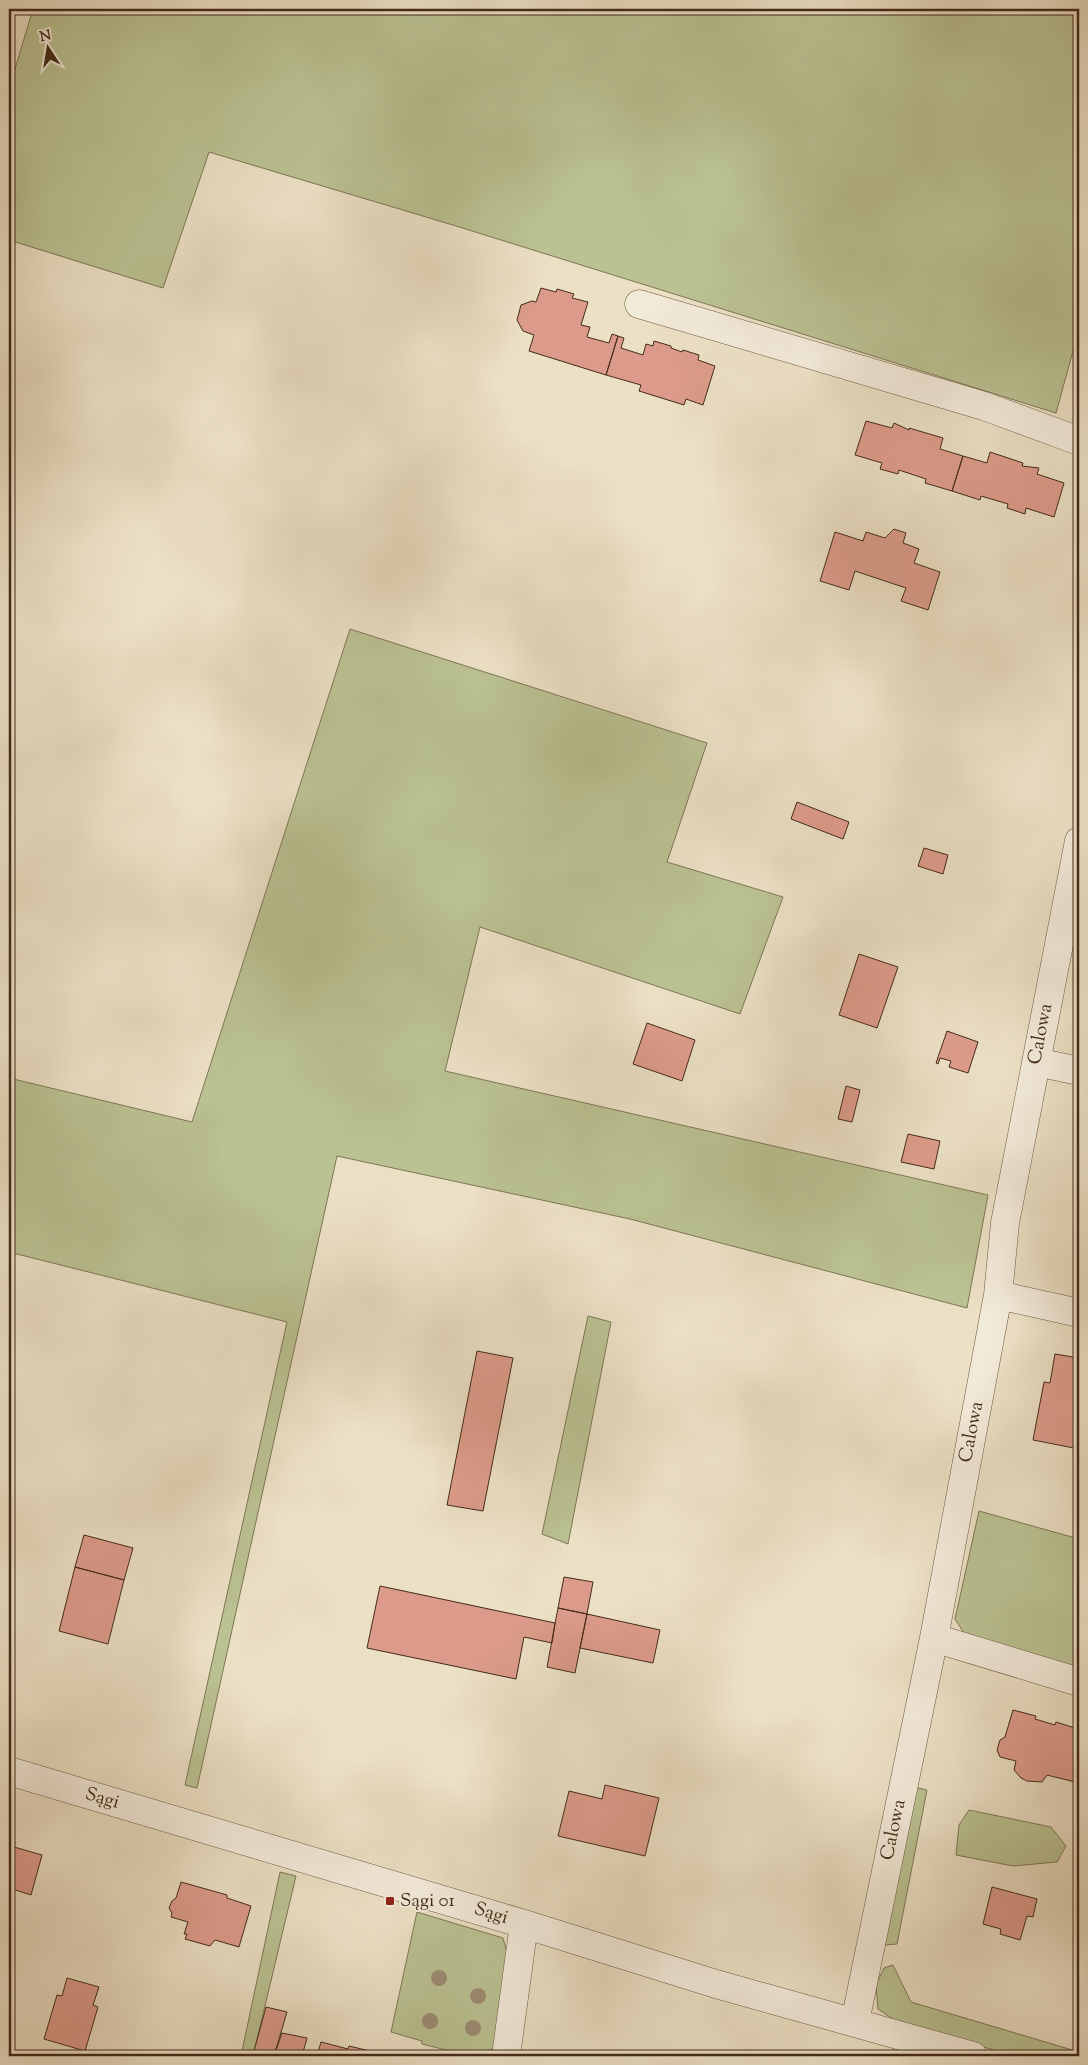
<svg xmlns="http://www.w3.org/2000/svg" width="1088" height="2065" viewBox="0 0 1088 2065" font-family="'Sorts Mill Goudy',serif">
  <rect width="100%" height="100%" fill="#ebdfc4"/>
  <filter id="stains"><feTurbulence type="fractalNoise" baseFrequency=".004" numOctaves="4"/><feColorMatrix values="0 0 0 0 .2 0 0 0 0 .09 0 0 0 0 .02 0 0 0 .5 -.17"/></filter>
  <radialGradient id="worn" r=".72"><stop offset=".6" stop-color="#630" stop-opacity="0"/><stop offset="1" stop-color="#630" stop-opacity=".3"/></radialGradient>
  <path fill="#bac192" stroke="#7e7655" d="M 33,9 L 1079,9 L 1079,329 L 1056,413 L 456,226 L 209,152 L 163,288 L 9,240 L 9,89 Z
    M 350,629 L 707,743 L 667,862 L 783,897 L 740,1014 L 480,927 L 445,1071 L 988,1195 L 967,1308 L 630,1219 L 337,1156 L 197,1788 L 185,1785 L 287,1322 L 9,1252 L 9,1078 L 192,1122 Z
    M 588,1316 L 611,1322 L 568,1544 L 542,1534 Z
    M 979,1511 L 1079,1539 L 1079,1670 L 966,1636 L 955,1619 Z
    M 914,1787 L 927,1790 L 897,1944 L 885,1945 Z
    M 969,1810 L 1051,1827 L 1066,1846 L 1057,1862 L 1013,1866 L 956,1855 L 959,1825 Z
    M 280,1872 L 296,1876 L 253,2056 L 241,2056 Z
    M 417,1912 L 503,1938 L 509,1960 L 493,2049 L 470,2056 L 422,2044 L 422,2041 L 391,2032 Z
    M 893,1965 L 911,2002 L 1079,2052 L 1079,2056 L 1014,2056 L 896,2021 L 878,2009 L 876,1985 L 884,1968 Z"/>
  <path fill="#dc9b8a" stroke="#432b18" d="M 541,288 L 556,292 L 557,289 L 574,294 L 572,298 L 588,302 L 581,325 L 590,327 L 587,337 L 609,343 L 612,334 L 618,336 L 606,375 L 529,351 L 534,335 L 523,331 L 517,320 L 521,305 L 532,301 L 536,302 Z
    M 618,336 L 624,338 L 621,348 L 643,355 L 646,344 L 653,346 L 654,341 L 671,346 L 671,348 L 682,352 L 683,350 L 699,355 L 698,360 L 715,366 L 703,405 L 686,399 L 684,405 L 639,391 L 641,385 L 606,375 Z
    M 866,421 L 892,428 L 894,423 L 909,430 L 909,428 L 943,438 L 940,449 L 963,456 L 952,491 L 925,483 L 926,479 L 899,470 L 898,474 L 880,469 L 882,463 L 855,455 Z
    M 990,452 L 1023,463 L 1022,466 L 1039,468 L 1037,474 L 1064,483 L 1054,517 L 1026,508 L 1025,514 L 1007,508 L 1008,504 L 981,496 L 980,500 L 952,491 L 963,456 L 987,463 Z
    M 894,529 L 906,533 L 903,543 L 919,549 L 914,563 L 940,572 L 928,610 L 901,601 L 906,588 L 855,571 L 849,590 L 820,581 L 835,532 L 863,541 L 866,532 L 885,538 Z
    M 797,802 L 849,822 L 843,839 L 791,819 Z
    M 924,848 L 948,855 L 943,874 L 918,866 Z
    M 859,954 L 898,967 L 877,1028 L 839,1015 Z
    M 647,1023 L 695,1040 L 682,1081 L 633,1064 Z
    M 947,1031 L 978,1042 L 968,1073 L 949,1067 L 951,1061 L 940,1058 L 938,1064 L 936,1063 Z
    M 846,1086 L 860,1090 L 852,1122 L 838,1119 Z
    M 908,1134 L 940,1141 L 934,1169 L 901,1162 Z
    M 477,1351 L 513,1358 L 483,1511 L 447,1505 Z
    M 1055,1354 L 1079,1358 L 1079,1449 L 1033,1440 L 1044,1382 L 1050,1383 Z
    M 84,1535 L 133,1548 L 124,1580 L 75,1567 Z
    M 75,1567 L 124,1580 L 108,1644 L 59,1631 Z
    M 564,1577 L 593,1582 L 587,1614 L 558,1608 Z
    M 380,1586 L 555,1623 L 552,1643 L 524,1637 L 516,1679 L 367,1648 Z
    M 558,1608 L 587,1614 L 575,1673 L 547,1667 Z
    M 587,1614 L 660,1630 L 653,1663 L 580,1648 Z
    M 1013,1710 L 1036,1716 L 1035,1719 L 1055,1725 L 1056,1722 L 1078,1729 L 1076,1738 L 1079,1739 L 1079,1783 L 1047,1775 L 1042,1782 L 1027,1781 L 1021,1778 L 1014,1770 L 1016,1761 L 1000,1757 L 997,1750 L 1000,1740 L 1005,1737 Z
    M 605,1785 L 659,1798 L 645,1856 L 558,1836 L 569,1791 L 602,1799 Z
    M 9,1840 L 15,1842 L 14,1847 L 42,1855 L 31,1895 L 9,1888 Z
    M 181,1882 L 227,1895 L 227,1898 L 251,1906 L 239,1947 L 215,1940 L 210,1946 L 185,1939 L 187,1934 L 184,1934 L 188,1922 L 171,1917 L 172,1913 L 169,1908 L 172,1901 L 176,1898 Z
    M 992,1887 L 1037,1899 L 1033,1917 L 1027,1916 L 1020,1940 L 1000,1934 L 1001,1929 L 983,1924 Z
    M 67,1978 L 99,1987 L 93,2005 L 98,2007 L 85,2051 L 44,2039 L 57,1995 L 62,1996 Z
    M 266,2007 L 287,2012 L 274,2056 L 254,2051 Z
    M 282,2033 L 307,2038 L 302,2056 L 274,2056 Z
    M 321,2042 L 348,2049 L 349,2046 L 374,2052 L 373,2056 L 317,2056 Z
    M 625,2053 L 647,2056 L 625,2056 Z"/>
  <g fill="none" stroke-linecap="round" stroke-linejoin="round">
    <g stroke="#6d5843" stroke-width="29">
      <path id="minor" d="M 639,304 L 984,406 L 1079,441
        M 1036,1062 L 1079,1071
        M 998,1295 L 1079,1313
        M 934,1638 L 1079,1682
        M 9,1771 L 524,1924 L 716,1984 L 973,2056
        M 855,2022 L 934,1638 L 998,1295 L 1005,1223 L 1079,841
        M 506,2056 L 524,1924"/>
    </g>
    <use href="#minor" stroke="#f2ead9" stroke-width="28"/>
  </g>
  <g fill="#9c8c73">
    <circle cx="439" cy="1978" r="8"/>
    <circle cx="478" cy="1996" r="8"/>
    <circle cx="430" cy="2021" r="8"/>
    <circle cx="473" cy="2028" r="8"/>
  </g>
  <rect fill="#8f2418" stroke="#f2ead9" stroke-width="2" x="385" y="1896" width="10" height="10" rx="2.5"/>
  <g text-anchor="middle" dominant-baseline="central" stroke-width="4" stroke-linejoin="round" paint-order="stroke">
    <g font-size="19" fill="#432b18" stroke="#f2ead9">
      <text transform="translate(1041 1034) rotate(-79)">Calowa</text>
      <text transform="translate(972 1432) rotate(-79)">Calowa</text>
      <text transform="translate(102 1799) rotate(16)">Sągi</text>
      <text transform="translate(894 1830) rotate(-78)">Calowa</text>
      <text transform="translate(491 1914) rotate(17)">Sągi</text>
    </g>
    <g font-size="19" fill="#432b18" stroke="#f2ead9" text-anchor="start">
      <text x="400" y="1901">Sągi 01</text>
    </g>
  </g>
  <rect width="1088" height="2065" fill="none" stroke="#ebdfc4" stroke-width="30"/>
  <rect x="10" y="10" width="1068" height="2045" fill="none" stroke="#432b18" stroke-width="2.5"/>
  <rect x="15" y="15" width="1058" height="2035" fill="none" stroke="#432b18"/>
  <g transform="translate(48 48) rotate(348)" stroke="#f2ead9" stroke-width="4" paint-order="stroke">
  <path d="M0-4L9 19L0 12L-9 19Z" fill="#432b18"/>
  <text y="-8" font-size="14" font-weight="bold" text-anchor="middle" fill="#432b18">N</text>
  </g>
  <rect width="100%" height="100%" filter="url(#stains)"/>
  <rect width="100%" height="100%" fill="url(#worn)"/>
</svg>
